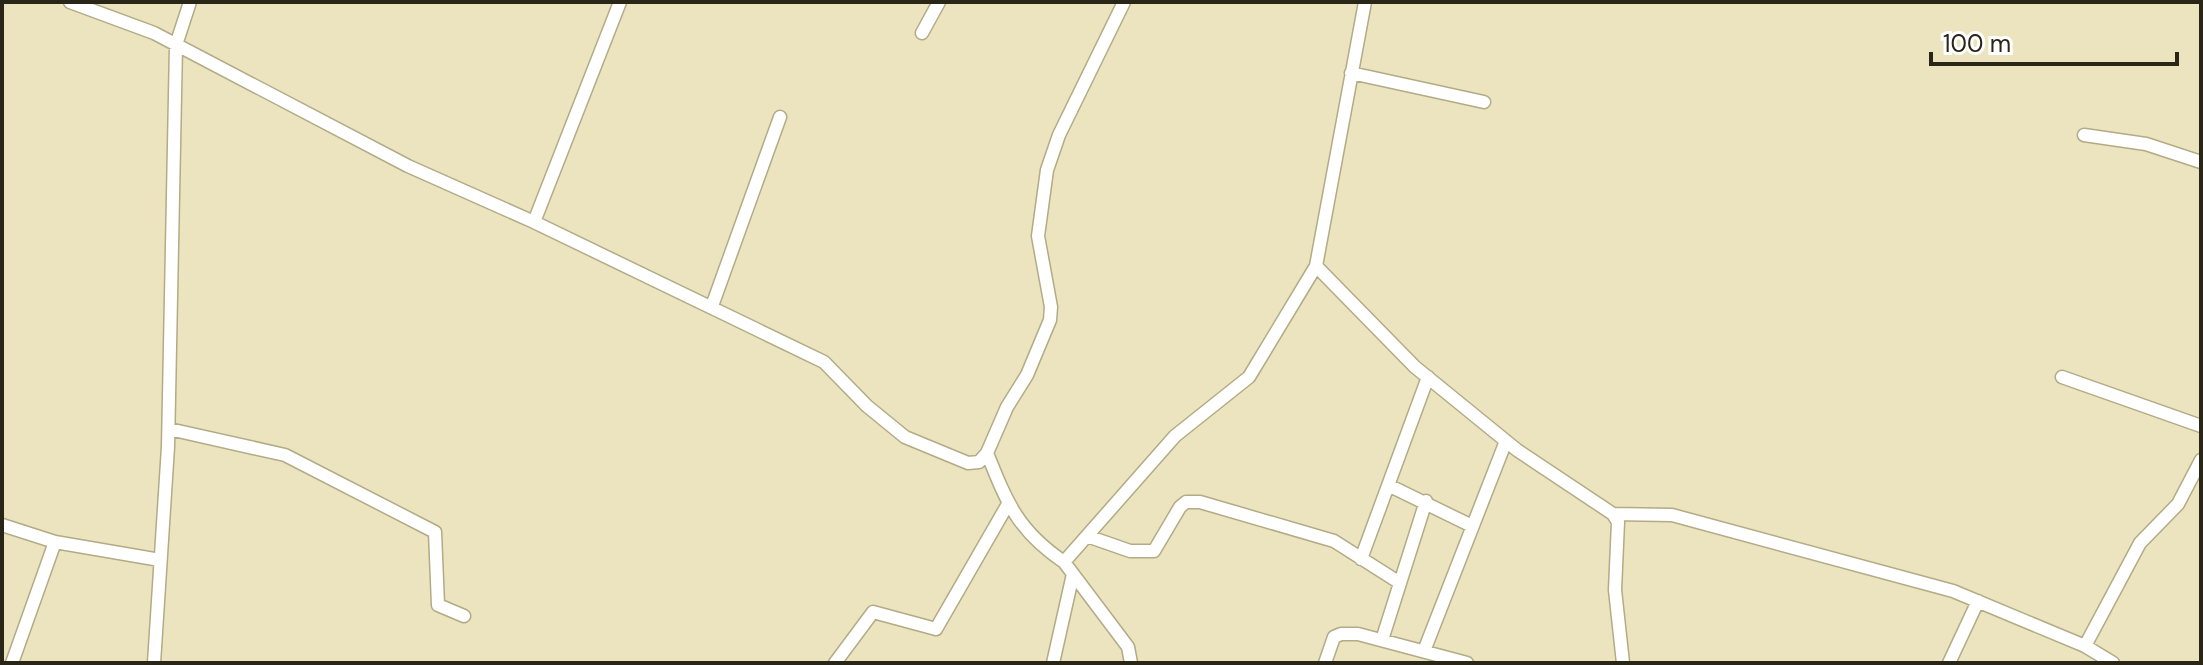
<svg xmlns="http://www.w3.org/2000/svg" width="2203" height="665" viewBox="0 0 2203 665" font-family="'DM Sans',sans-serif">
  <rect width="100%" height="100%" fill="#ebe4be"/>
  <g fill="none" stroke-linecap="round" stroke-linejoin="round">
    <g stroke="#b2ab86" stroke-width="15">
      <path id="minor" d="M 70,2 L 154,33 L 408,166 L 534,222 L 824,362 L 867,406 L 905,437 L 968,463 L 979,462 L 987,453 L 1007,407 L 1027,375 L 1050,320 L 1051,307 L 1038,236 L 1047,170 L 1059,135 L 1124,2
        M 922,33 L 939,2
        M 1351,73 L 1484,102
        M 2084,135 L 2146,144 L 2201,162
        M 534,222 L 620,2
        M 1316,266 L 1415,367 L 1517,450 L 1613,514 L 1618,522 L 1615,590 L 1623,663
        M 712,306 L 780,117
        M 2062,377 L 2201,426
        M 169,429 L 285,455 L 435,532 L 438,605 L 464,616
        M 987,453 C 1007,503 1018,531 1064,562
        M 1390,486 L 1472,526
        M 1613,514 L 1672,515 L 1953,591 L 2085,646 L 2113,663
        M 2,525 L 55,542 L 160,560
        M 1087,536 L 1130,551 L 1154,551 L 1180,507 L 1186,502 L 1200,502 L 1334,541 L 1400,583
        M 1361,559 L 1428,377
        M 1382,640 L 1426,501
        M 2085,646 L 2140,543 L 2178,504 L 2201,460
        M 1424,651 L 1506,441
        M 12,663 L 55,542
        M 154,663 L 168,447 L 176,45 L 190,2
        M 835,663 L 873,612 L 936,629 L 1008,504
        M 1053,663 L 1073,574
        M 1131,663 L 1128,647 L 1064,562 L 1175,436 L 1249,377 L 1316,266 L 1365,2
        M 1325,663 L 1334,637 L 1341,634 L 1358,634 L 1467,663
        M 1949,663 L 1978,601"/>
    </g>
    <use href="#minor" stroke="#fff" stroke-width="12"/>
  </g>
  <rect width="2203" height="665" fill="none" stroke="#292618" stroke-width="8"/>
  <path d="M1931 52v12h246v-12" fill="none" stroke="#292618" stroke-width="4"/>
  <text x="1943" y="52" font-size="24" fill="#292618" stroke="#ffffff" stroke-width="6" paint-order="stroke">100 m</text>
</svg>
